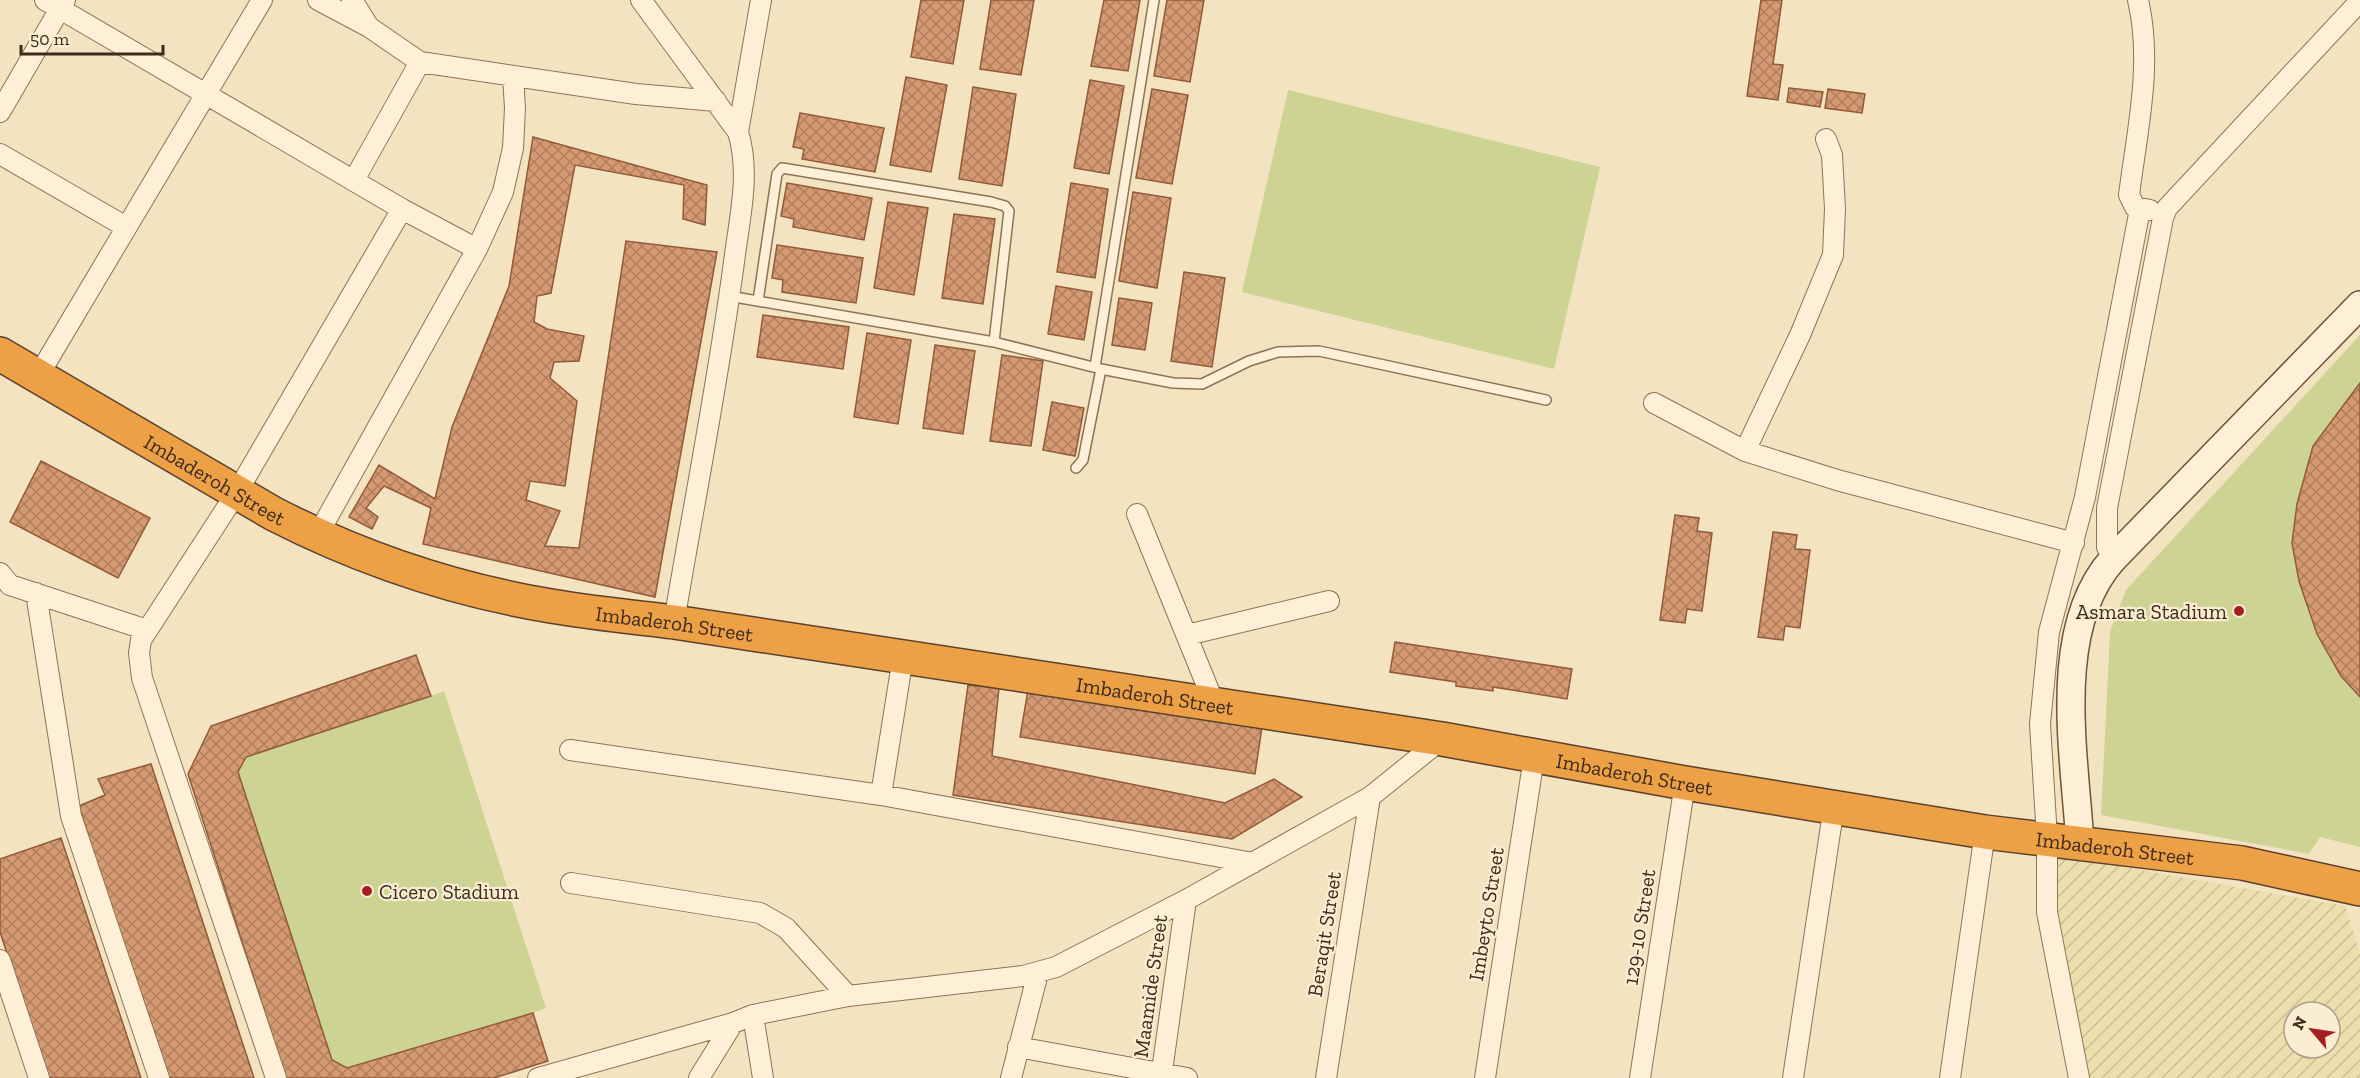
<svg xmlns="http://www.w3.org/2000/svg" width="2360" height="1078" viewBox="0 0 2360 1078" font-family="'Zilla Slab',serif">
  <defs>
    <pattern id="farmland-furrows" width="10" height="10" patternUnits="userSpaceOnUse" patternTransform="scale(1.5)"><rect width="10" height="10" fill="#eadfad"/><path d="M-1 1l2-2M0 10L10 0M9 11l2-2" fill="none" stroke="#cac094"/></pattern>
    <pattern id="building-cross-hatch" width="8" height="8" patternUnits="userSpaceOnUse" patternTransform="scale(1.5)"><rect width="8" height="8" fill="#d69a72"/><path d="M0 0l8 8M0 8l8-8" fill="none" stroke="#af7e5d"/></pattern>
  </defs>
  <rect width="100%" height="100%" fill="#f3e3c1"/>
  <path fill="url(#farmland-furrows)" fill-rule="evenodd" d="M 2044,853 L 2345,906 L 2360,953 L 2360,1078 L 2083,1078 ZM 2294,1012 L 2330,1012 L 2330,1048 L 2294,1048 Z"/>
  <path fill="#cdd393" d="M 1288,90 L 1600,167 L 1554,369 L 1242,292 Z
    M 2360,335 L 2360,847 L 2320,837 L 2309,854 L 2101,815 L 2110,632 L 2126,590 Z
    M 444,691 L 546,1008 L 533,1013 L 548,1061 L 494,1078 L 286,1078 L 211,726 L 431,696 Z"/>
  <path fill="url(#building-cross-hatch)" stroke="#925a39" stroke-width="1.5" d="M 921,0 L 964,0 L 953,64 L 911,57 Z
    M 991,0 L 1034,0 L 1021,75 L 980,69 Z
    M 1104,0 L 1140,0 L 1128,71 L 1091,66 Z
    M 1167,0 L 1204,0 L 1190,82 L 1154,76 Z
    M 1761,0 L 1782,0 L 1773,64 L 1783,65 L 1778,100 L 1747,96 Z
    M 906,77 L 947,85 L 931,172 L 890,165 Z
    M 1090,80 L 1124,86 L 1109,174 L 1074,168 Z
    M 973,87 L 1016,94 L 1002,186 L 959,179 Z
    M 1789,88 L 1823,92 L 1820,107 L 1787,102 Z
    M 1152,89 L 1188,95 L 1172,184 L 1136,178 Z
    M 1828,89 L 1865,94 L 1862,113 L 1825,108 Z
    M 800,113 L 884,128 L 875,172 L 802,159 L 804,149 L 793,147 Z
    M 533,137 L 707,185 L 705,225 L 683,219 L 684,185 L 575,165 L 551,293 L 537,296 L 534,322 L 547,329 L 584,336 L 579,361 L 554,362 L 550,378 L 577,401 L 565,486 L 530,481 L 526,500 L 560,511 L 545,546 L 579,548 L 626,241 L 717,252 L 655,597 L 423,544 L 431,508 L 384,486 L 366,508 L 378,517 L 372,529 L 349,517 L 379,465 L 435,499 L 452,427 L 509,286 Z
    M 787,183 L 872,198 L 864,240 L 793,227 L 794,219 L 781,216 Z
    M 1071,183 L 1108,189 L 1095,278 L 1057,272 Z
    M 1133,192 L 1171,198 L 1157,288 L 1119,281 Z
    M 888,202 L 928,208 L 914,295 L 874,288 Z
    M 954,214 L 995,219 L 983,304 L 942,298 Z
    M 777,245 L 863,258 L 856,303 L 782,292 L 783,280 L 772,278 Z
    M 1184,272 L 1225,278 L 1212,367 L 1171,361 Z
    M 1056,286 L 1092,292 L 1084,340 L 1048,334 Z
    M 1119,298 L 1152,303 L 1145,350 L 1112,345 Z
    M 763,315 L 849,327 L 843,369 L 757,357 Z
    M 867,333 L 911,340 L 898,424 L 854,417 Z
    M 935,345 L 975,351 L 963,434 L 923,428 Z
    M 1002,355 L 1043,361 L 1031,446 L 990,441 Z
    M 2360,383 L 2360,697 L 2341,676 L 2317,634 L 2299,581 L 2292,543 L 2297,504 L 2313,446 Z
    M 1052,402 L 1084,408 L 1075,456 L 1043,450 Z
    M 41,461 L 150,518 L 118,578 L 10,522 Z
    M 1675,515 L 1699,518 L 1697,531 L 1712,533 L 1702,611 L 1687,609 L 1685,623 L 1660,620 Z
    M 1773,532 L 1797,535 L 1795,549 L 1810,550 L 1800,628 L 1785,626 L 1783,640 L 1758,637 Z
    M 1395,642 L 1572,669 L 1567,699 L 1493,687 L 1493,691 L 1456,686 L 1456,682 L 1390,672 Z
    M 416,655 L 431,696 L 246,757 L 238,772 L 332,1060 L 347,1068 L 533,1013 L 548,1061 L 494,1078 L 286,1078 L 188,774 L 211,726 Z
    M 968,685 L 999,688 L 992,756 L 1225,803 L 1274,779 L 1302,797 L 1232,839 L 953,795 Z
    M 1028,690 L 1262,727 L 1255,774 L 1020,737 Z
    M 151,764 L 254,1078 L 165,1078 L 79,806 L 105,795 L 98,779 Z
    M 61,838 L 141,1078 L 48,1078 L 0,932 L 0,859 Z"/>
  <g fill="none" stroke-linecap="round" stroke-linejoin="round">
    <g stroke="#8f7356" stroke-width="12">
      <path id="lane" d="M 729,296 L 994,342 L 1101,369 L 1173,383 L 1202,384 L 1249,361 L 1278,352 L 1319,351 L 1546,400
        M 758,301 L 777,174 L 782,168 L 991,202 L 1005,206 L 1009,211 L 994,342
        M 1095,367 L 1154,0
        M 1076,468 L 1083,460 L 1101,369"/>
    </g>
    <g stroke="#8f7356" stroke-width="22">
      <path id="street" d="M 45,0 L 402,209 L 477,249
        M 318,0 L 369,27
        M 352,0 L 369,27 L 420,62 L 636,94 L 716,101
        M 641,0 L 738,132
        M 2138,0 C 2153,64 2137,131 2129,195 L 2135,207 L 2150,210
        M 0,112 L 65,0
        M 0,154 L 126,227
        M 354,180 L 420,62
        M 38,376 L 262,0
        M 1654,403 L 1745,451 L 1837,480 L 2074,543
        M 1745,451 L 1800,335 L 1833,255 L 1835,209 L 1832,155 L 1826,139
        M 1137,514 L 1214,703
        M 317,536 L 477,249 L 503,192 L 513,148 L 515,108 L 513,76
        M 2113,559 L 2107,547 L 2107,508 L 2163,218 L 2167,208 L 2360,1
        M 0,573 L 10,585 L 147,630
        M 36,593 L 71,816 L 159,1078
        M 674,622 C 694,502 718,383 734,262 C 739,220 751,174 738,132 L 761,0
        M 1187,635 L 1329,601
        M 570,750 L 881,795 L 1253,863
        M 881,795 L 903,657
        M 571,883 L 760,913 L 786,928 L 848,996
        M 0,960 L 39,1078
        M 753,1015 L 763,1078
        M 1018,1047 L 1187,1078
        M 276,1078 L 142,678 L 139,653 L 141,640 L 237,492 L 402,209
        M 538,1078 L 733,1023
        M 699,1078 L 733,1023 L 753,1015 L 848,996 L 1023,976 L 1056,967 L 1186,900 L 1370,797 L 1442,739
        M 1011,1078 L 1038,973
        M 1161,1078 L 1186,900
        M 1326,1078 L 1370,797
        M 1485,1078 L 1534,757
        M 1640,1078 L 1685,783
        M 1793,1078 L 1834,806
        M 1950,1078 L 1985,832
        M 2079,1078 L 2047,912 L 2047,838 L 2040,724 L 2049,632 L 2085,497 L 2140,209"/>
    </g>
    <g stroke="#715439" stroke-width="30">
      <path id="secondary" d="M 2080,844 C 2075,756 2050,629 2113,559 L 2360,305"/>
    </g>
    <g stroke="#5d412b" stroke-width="36">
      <g id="highway">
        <path id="s1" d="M 0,354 L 274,514 C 360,558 455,590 551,606 C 592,613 633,617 674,622 L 1442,739 L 1685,783 L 1985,832 L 2242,863 L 2360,889"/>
      </g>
    </g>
    <use href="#lane" stroke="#fdf0d6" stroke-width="9"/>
    <use href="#street" stroke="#fdf0d6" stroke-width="20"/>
    <use href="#secondary" stroke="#fdf0d6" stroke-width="27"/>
    <use href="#highway" stroke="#eda147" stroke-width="33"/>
  </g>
  <g fill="#a61e22" stroke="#faedd2" stroke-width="2">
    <circle cx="2239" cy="611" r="6"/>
    <circle cx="367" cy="891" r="6"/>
  </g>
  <g text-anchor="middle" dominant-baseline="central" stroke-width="4.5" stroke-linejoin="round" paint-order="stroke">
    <g font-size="21" fill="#3d2b1c" stroke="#faedd2">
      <text stroke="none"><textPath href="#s1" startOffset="249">Imbaderoh Street</textPath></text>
      <text stroke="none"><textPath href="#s1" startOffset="735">Imbaderoh Street</textPath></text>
      <text stroke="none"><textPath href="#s1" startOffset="1221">Imbaderoh Street</textPath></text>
      <text stroke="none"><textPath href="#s1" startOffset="1707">Imbaderoh Street</textPath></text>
      <text stroke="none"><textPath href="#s1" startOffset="2193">Imbaderoh Street</textPath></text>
      <text transform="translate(1486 914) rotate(-81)">Imbeyto Street</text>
      <text transform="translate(1639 927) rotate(-81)">129-10 Street</text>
      <text transform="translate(1324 934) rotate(-81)">Beraqit Street</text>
      <text transform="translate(1150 986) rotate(-82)">Maamide Street</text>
    </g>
    <g font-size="21" fill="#3d2b1c" stroke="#faedd2" text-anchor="end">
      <text x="2227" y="611">Asmara Stadium</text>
      <text x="379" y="891" text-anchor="start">Cicero Stadium</text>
    </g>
  </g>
  <g transform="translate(2312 1030) rotate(299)"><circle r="28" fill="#faedd2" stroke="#ae9f89" stroke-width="1.5"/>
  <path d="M0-4.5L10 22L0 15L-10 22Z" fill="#a61e22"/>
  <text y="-9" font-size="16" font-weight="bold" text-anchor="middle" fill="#3d2b1c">N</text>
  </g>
  <path d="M21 45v9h142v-9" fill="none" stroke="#3d2b1c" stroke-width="3"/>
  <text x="30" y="45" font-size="18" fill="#3d2b1c" stroke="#faedd2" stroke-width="4.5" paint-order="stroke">50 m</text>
</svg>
